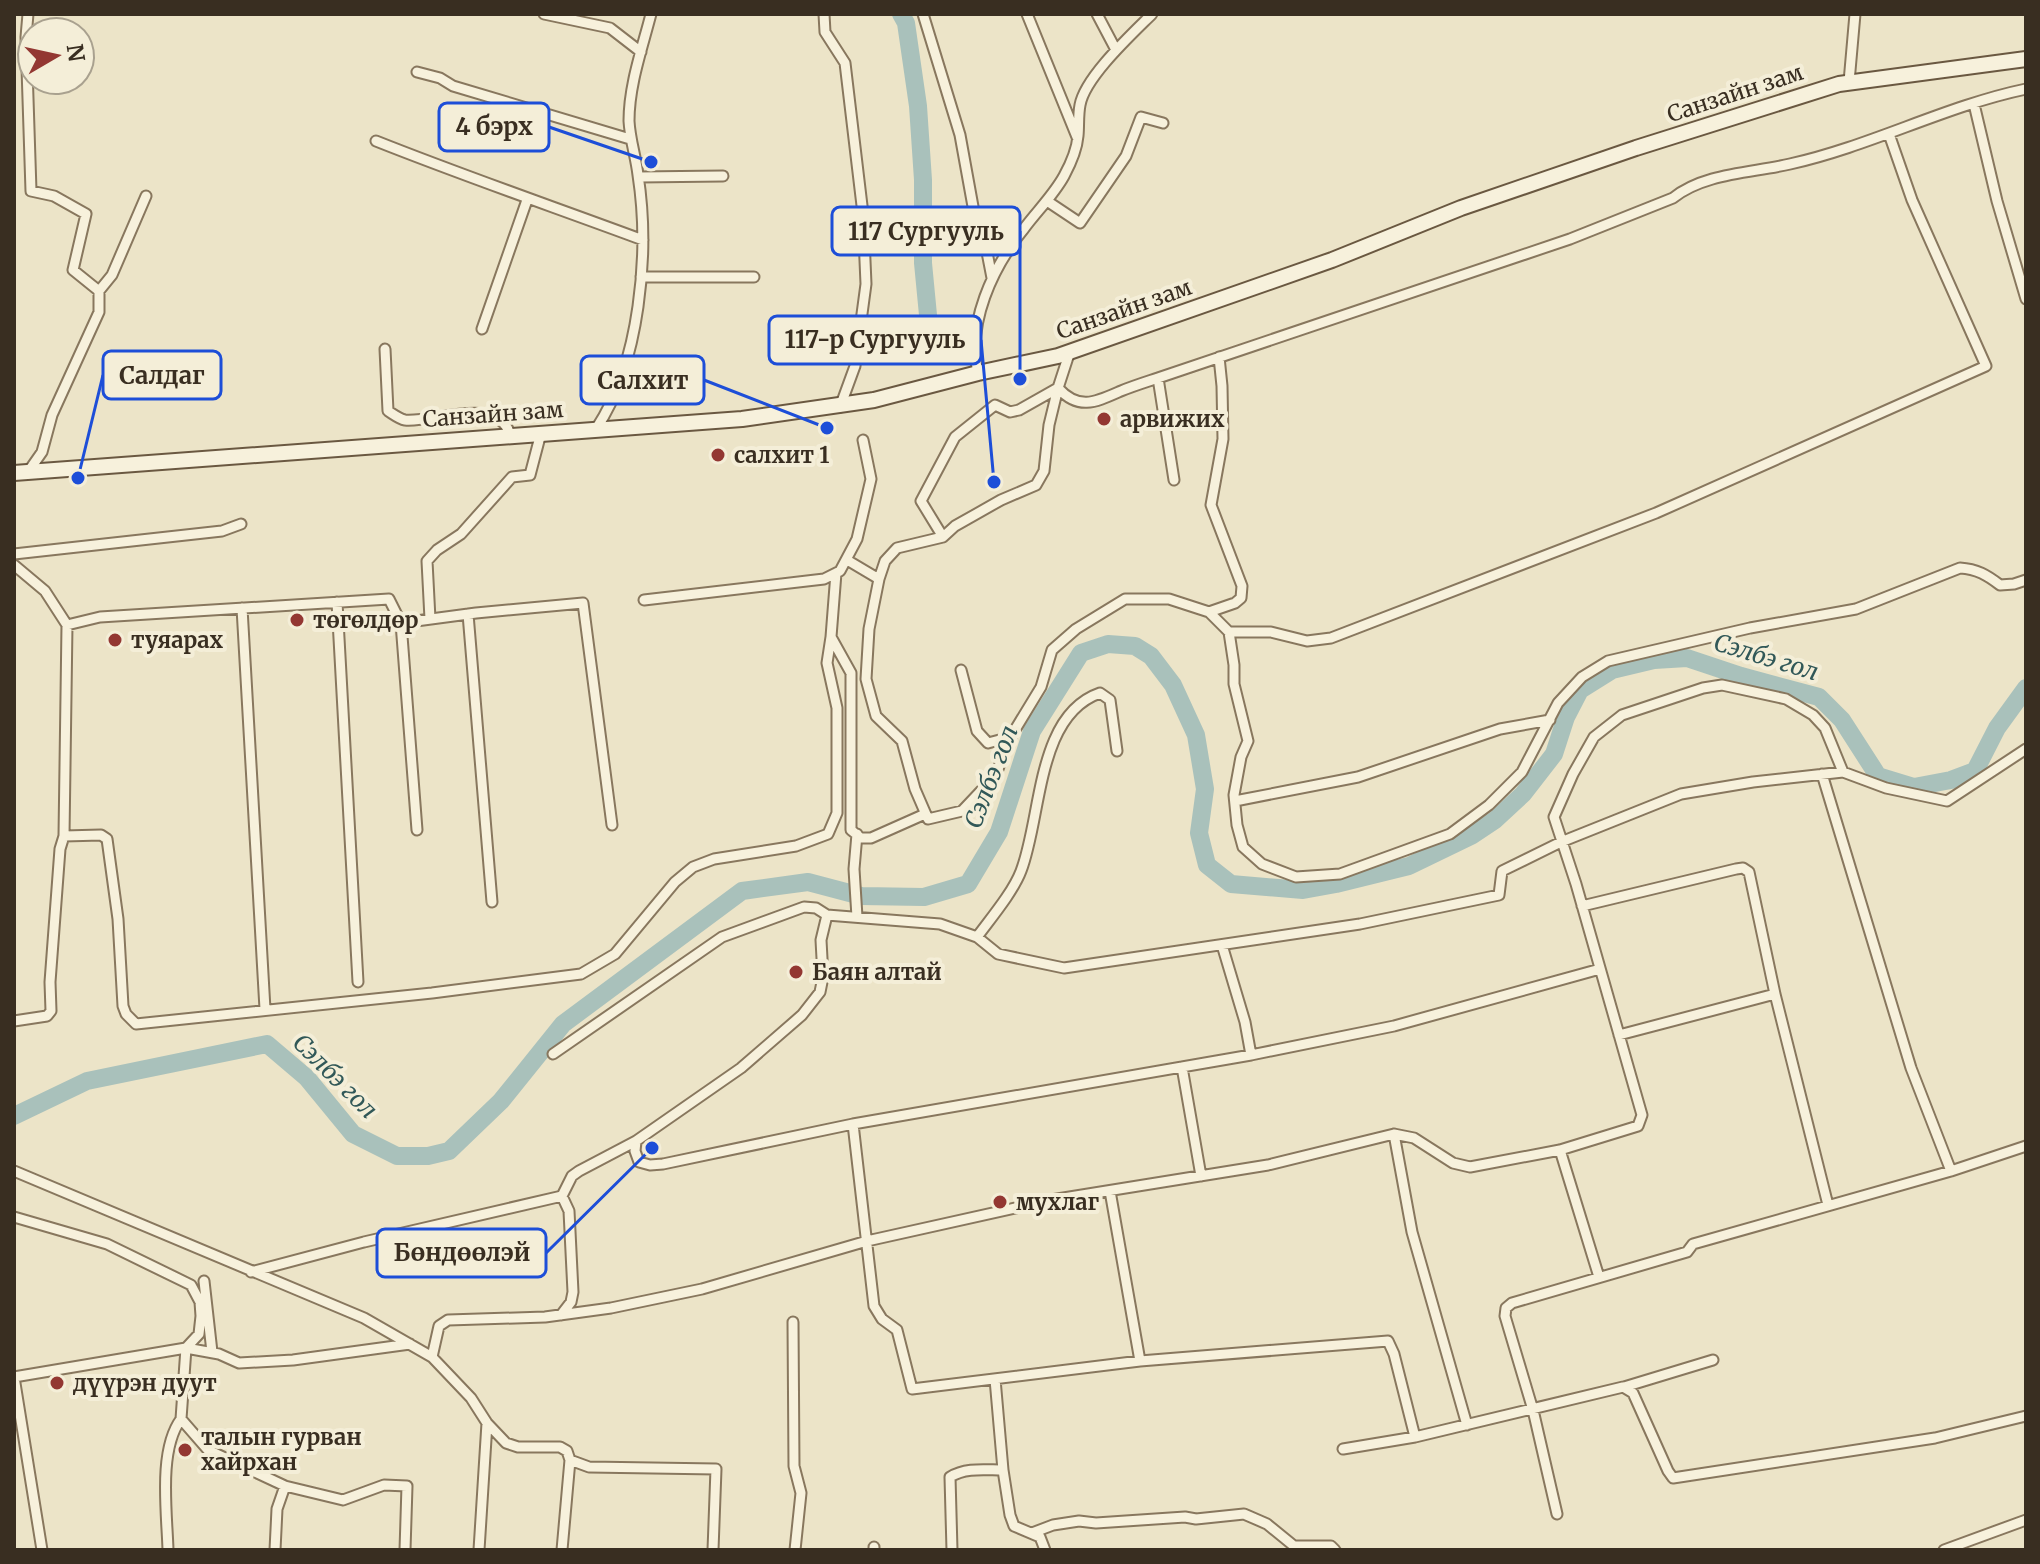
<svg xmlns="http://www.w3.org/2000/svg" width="2040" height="1564" viewBox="0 0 2040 1564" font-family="Merriweather,serif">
  <rect width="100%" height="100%" fill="#ece4c8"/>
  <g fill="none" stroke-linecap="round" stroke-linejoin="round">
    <path stroke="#a9c1bb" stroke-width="18" d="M 901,14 L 906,23 L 918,106 L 923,180 L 923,263 L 928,315
      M 14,1116 L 87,1081 L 267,1044 L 307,1078 L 353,1134 L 397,1156 L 428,1156 L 449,1151 L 501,1101 L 563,1024 L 742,891 L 808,882 L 861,896 L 924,897 L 968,884 L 999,832 L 1032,731 L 1081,653 L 1108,644 L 1135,646 L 1151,656 L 1173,685 L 1196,735 L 1205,789 L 1199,833 L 1207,865 L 1231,884 L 1303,890 L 1336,884 L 1409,866 L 1471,836 L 1495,820 L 1523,794 L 1554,754 L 1566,717 L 1580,690 L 1612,670 L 1654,660 L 1687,658 L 1741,676 L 1819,697 L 1842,720 L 1878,776 L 1914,787 L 1951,780 L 1975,771 L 1997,728 L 2026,688"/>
    <g stroke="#88775e" stroke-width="13">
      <path id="street" d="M 544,14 L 610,28 L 641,52
        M 824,14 L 825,32 L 845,63 L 863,214 L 866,284 L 855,366 L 840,407
        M 923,14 L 960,135 L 974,212 L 985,242 L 992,278
        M 1027,14 L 1077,137
        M 1097,14 L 1116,50
        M 417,72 L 440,78 L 453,86 L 630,139
        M 1849,82 L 1855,14
        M 1974,104 L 1997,201 L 2026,299
        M 376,141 C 464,176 554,207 643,240
        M 639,177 L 723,176
        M 1047,201 L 1080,223 L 1126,156 L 1141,117 L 1163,123
        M 641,277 L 754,277
        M 99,291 L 112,275 L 146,196
        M 482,329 L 527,200
        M 385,349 L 388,411 C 393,414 399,419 405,420 C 433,423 500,395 510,435
        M 1070,351 L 1058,388 L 1049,425 L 1044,471 L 1036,485 L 1001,500 L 955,526 L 943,537 L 897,548 L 885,561 L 879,579 L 869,629 L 866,679 L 876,716 L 902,741 L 915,789 L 928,819 L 962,811 L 996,775 L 1007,743 L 1041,687 L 1052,650 L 1076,629 L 1125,599 L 1169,599 L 1209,612 L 1229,632 L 1234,665 L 1234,684 L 1248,741 L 1241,757 L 1234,795 L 1237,825 L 1243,847 L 1262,864 L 1296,877 L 1340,874 L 1450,834 L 1489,805 L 1522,772 L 1558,703 L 1582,677 L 1608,661 L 1750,628 L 1856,609 L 1960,568 C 1977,569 1987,575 2000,585 L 2014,584 L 2026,580
        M 978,373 C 966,324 993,267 1023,230 C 1036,212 1053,196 1064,176 C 1070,165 1077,148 1078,136 C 1079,126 1078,115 1080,105 C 1085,77 1132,34 1152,14
        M 1158,378 L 1570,239 L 1673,198 C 1704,173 1752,173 1790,164 C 1871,146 1945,106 2026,89
        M 596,429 C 640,363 650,253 638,175 C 636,157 630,140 629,121 C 629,85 642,49 651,14
        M 28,472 L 42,452 L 52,415 L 99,312 L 99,291 L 73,270 L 86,214 L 54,196 L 31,191 L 26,37 L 28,14
        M 943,537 L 921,501 L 955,437 L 995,405 L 1010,412 L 1019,410 L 1058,388 C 1079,411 1096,402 1121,391 C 1133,386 1146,382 1158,378 L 1174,480
        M 14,554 L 222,531 L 241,524
        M 847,560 L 879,579
        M 14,565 L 45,591 L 67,625 L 100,617 L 389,599 L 401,623 L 476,613 L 583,603 L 612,825
        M 836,573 L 831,637 L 851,673 L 851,830 L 861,838 L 871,838 L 925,814
        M 644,600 L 824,579 L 840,571 L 857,539 L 871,479 L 863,440
        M 337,602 L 358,982
        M 242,608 L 265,1009
        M 1209,612 L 1235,603 L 1241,598 L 1242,586 L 1211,505 L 1223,439 L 1222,386 L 1219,357
        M 468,614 L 492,902
        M 430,619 L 427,561 L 437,550 L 461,534 L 512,477 L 530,475 L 541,433
        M 401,623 L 417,830
        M 1229,632 L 1271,632 L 1307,641 L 1331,638 L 1656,513 L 1986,366 L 1912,200 L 1889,134
        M 961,670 L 977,731 L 988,743 L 1011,737
        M 1822,774 L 1911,1068 L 1951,1171
        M 1235,801 L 1358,777 L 1500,729 L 1550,720
        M 64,836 L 101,835 L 107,839 L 118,919 L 123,1006 L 126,1014 L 136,1024 L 432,993 L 581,974 L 615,954 L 675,882 L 693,867 L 714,859 L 796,846 L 828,834 L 837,813 L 837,708 L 827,663 L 831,637
        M 1582,906 L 1736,869 L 1743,868 L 1749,872 L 1775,994 L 1828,1205
        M 857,917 L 854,869 L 857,834
        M 977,937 C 991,918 1013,892 1021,871 C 1042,817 1036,715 1100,693 L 1110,700 L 1117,751
        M 1222,945 L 1245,1022 L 1251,1055
        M 14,1021 L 47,1016 L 51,1011 L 50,982 L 60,849 L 64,836 L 67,625
        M 1619,1035 L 1775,994
        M 553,1054 L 722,937 L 804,907 L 816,908 L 827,915
        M 1182,1067 L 1201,1176
        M 853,1124 L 874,1306 L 882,1319 L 897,1330 L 912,1389 L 1140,1361 L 1388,1341 L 1394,1354 L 1415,1437
        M 1394,1134 L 1412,1232 L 1467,1425
        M 636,1141 L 635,1151 L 639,1162 L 650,1165 L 663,1164 L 853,1124 L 1251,1055 L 1394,1026 L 1600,969
        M 1560,1150 L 1599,1277
        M 14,1171 L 364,1318 L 432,1357 L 471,1398 L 487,1423 L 506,1443 L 518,1447 L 560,1447 L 567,1451 L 570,1460 L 589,1467 L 716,1469 L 713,1550
        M 1110,1191 L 1140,1361
        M 14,1217 L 107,1244 L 191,1285 L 200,1302 L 201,1316 L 199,1334 L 186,1348 L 181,1419 L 208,1450 L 285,1486 L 343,1500 L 384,1485 L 407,1486 L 405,1550
        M 251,1272 L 364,1242 L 562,1196 L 572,1176 L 579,1171 L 636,1141 L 741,1068 L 802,1015 L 820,992 L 823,977 L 821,940 L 827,915 L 940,924 L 977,937 L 998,954 L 1064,968 L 1360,924 L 1499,895 L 1502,871 L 1561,842 L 1681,794 L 1753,782 L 1843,772 L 1886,788 L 1947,801 L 2026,749
        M 204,1281 L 212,1352
        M 561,1315 L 571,1302 L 573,1292 L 569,1211 L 562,1196
        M 793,1322 L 794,1466 L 801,1493 L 795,1550
        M 432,1357 L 439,1326 L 448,1320 L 545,1317 L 611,1308 L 702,1289 L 867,1241 L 1051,1200 L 1268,1165 L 1394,1134 L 1414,1138 L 1453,1163 L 1470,1167 L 1560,1150 L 1638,1126 L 1642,1115 L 1576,884 L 1554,817 L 1573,774 L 1594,737 L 1622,715 L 1703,688 L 1722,685 L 1786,699 L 1813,715 L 1825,728 L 1843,772
        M 14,1377 L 186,1348 L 219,1354 L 239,1363 L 293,1360 L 410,1344
        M 14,1377 L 42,1550
        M 995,1379 L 1003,1470
        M 1624,1387 L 1713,1360
        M 1343,1449 L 1415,1437 L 1623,1387 L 1633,1393 L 1668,1471 L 1673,1478 L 1935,1438 L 2026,1416
        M 1557,1514 L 1533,1410 L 1505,1316 L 1506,1308 L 1512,1303 L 1687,1252 L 1693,1244 L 1951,1171 L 2026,1146
        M 1032,1533 L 1053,1525 L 1079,1521 L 1096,1523 L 1185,1517 L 1196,1519 L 1244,1514 L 1267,1524 L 1294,1546 L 1331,1546 L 1335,1550
        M 874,1547 L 874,1550
        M 168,1550 C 167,1513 158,1450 181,1419
        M 275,1550 L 277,1509 L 285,1486
        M 479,1550 L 487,1423
        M 562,1550 L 570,1460
        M 952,1550 L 950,1477 C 966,1467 985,1470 1003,1470 L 1010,1515 L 1014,1526 L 1040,1537 L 1045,1550
        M 1944,1550 L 2026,1520"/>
    </g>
    <g stroke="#6a5841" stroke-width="18">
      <path id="secondary" d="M 14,473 L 742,419 L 874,400 L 978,373 L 1058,356 L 1332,260 L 1461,208 L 1636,148 L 1839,84 L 2026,59"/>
    </g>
    <use href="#street" stroke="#f7f1dc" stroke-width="9"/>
    <use href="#secondary" stroke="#f7f1dc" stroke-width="14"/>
  </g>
  <g fill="#933732" stroke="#f4eed8" stroke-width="3">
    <circle cx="1104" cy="419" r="8"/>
    <circle cx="718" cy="455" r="8"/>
    <circle cx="297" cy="620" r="8"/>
    <circle cx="115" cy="640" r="8"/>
    <circle cx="796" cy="972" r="8"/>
    <circle cx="1000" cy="1202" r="8"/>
    <circle cx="57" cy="1383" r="8"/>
    <circle cx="185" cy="1450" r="8"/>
  </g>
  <g text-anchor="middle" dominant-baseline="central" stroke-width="8" stroke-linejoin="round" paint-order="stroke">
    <g font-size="22" fill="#392e21" stroke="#f4eed8">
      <text transform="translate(1735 93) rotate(-18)">Санзайн зам</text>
      <text transform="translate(1124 309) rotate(-19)">Санзайн зам</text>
      <text transform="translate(493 414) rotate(-4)">Санзайн зам</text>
    </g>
    <g font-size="22" font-weight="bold" fill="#392e21" stroke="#f4eed8" text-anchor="start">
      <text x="1120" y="419">арвижих</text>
      <text x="734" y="455">салхит 1</text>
      <text x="313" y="620">төгөлдөр</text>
      <text x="131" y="640">туяарах</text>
      <text x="812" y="972">Баян алтай</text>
      <text x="1016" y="1202">мухлаг</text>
      <text x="73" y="1383">дүүрэн дуут</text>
      <text x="201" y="1437">талын гурван<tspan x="201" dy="25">хайрхан</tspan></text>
    </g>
    <g font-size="24" font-style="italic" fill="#315858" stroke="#f4eed8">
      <text transform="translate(1766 657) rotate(17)">Сэлбэ гол</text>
      <text transform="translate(991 777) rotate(-69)">Сэлбэ гол</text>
      <text transform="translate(335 1076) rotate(45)">Сэлбэ гол</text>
    </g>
  </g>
  <path fill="none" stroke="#1d4ed8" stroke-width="3" d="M651 162L549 127M1020 379L1020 231M994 482L981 340M78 478L103 375M827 428L704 380M652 1148L546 1253"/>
  <g fill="#1d4ed8" stroke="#f4eed8" stroke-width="3">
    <circle cx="651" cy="162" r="8"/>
    <circle cx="1020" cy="379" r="8"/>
    <circle cx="994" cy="482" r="8"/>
    <circle cx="78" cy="478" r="8"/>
    <circle cx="827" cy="428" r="8"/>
    <circle cx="652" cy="1148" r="8"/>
  </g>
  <g fill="#f4eed8" stroke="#1d4ed8" stroke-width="3">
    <rect x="439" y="103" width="110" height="48" rx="8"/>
    <rect x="832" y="207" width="188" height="48" rx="8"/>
    <rect x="769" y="316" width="212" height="48" rx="8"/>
    <rect x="103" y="351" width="118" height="48" rx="8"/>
    <rect x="581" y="356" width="123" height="48" rx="8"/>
    <rect x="377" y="1229" width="169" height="48" rx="8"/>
  </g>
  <g font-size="24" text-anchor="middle" font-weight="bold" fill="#392e21">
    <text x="494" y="135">4 бэрх</text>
    <text x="926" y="240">117 Сургууль</text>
    <text x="875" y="348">117-р Сургууль</text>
    <text x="162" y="384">Салдаг</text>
    <text x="643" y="389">Салхит</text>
    <text x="462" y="1261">Бөндөөлэй</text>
  </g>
  <rect width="2040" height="1564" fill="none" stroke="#392e21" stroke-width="32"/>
  <g transform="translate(56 56) rotate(81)"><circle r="38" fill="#f4eed8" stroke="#a9a18f" stroke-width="2"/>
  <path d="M0-6L14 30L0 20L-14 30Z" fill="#933732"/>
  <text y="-12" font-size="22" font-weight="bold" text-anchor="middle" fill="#392e21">N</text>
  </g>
</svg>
